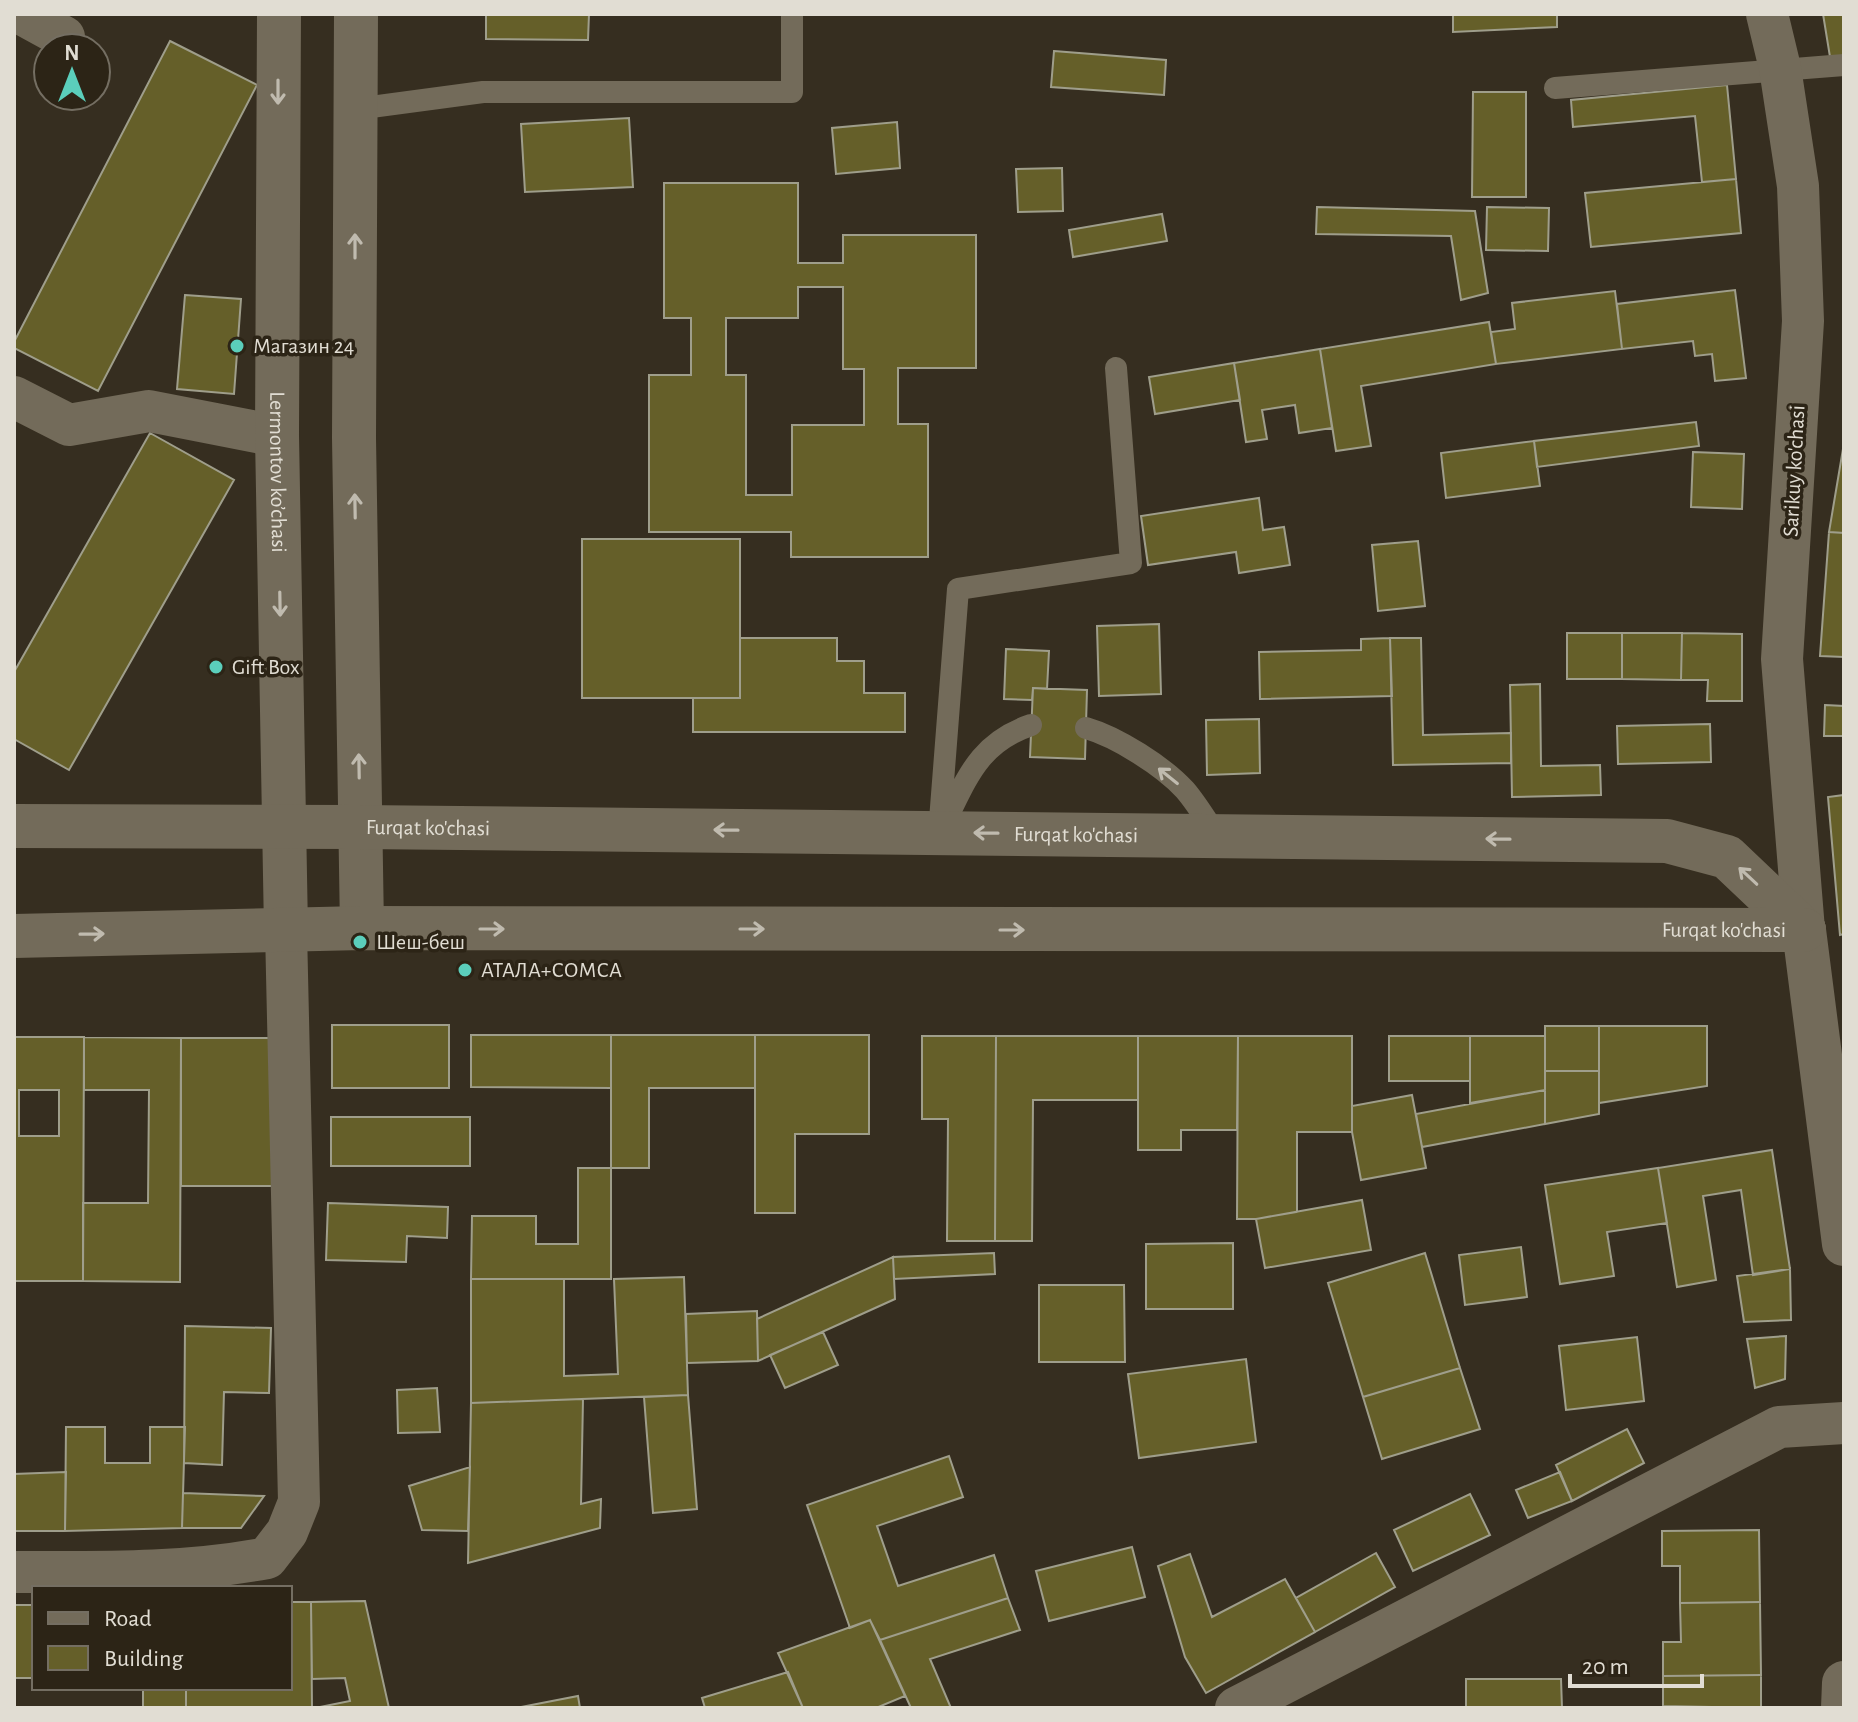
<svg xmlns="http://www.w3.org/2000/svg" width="1858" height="1722" viewBox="0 0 1858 1722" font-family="'Alegreya Sans',sans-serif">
  <rect width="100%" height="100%" fill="#362e20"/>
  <path fill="#655f29" stroke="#9f9e8b" stroke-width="2" fill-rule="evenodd" d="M 486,14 L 589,14 L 588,40 L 486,39 Z
    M 1453,14 L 1557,14 L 1557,27 L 1453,32 Z
    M 1823,14 L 1844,14 L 1844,56 L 1830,57 Z
    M 170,41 L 257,85 L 98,391 L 14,348 L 14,342 Z
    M 1054,51 L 1166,60 L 1164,95 L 1051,87 Z
    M 1727,85 L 1736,179 L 1702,182 L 1695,116 L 1573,127 L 1571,100 Z
    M 1473,92 L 1526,92 L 1526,197 L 1472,197 Z
    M 629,118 L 633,187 L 525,192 L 521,124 Z
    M 897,122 L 900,168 L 836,174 L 832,128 Z
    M 1062,168 L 1063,211 L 1018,212 L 1016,169 Z
    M 1736,179 L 1741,233 L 1591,247 L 1585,193 Z
    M 664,183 L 798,183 L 798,263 L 843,263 L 843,235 L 976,235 L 976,368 L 898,368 L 898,424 L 928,424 L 928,557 L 791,557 L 791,532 L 649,532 L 649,375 L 691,375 L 691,318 L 664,318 ZM 798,287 L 843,287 L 843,369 L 864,369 L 864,425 L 792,425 L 792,495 L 746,495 L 746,375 L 726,375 L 726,318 L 798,318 Z
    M 1317,207 L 1475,211 L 1488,293 L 1461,300 L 1451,236 L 1316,234 Z
    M 1487,207 L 1549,208 L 1548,251 L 1486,250 Z
    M 1162,214 L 1167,241 L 1073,257 L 1069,230 Z
    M 1735,290 L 1746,378 L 1715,381 L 1712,354 L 1695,356 L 1693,341 L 1622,349 L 1617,304 Z
    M 1615,291 L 1622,349 L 1496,364 L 1491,332 L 1515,329 L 1512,303 Z
    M 185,295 L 241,299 L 234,394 L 177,389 Z
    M 1489,322 L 1496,364 L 1361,386 L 1371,446 L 1336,451 L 1320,349 Z
    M 1320,349 L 1332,428 L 1299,433 L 1295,405 L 1262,410 L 1267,439 L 1246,442 L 1234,363 Z
    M 1234,363 L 1240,400 L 1155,414 L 1149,377 Z
    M 1696,422 L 1699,446 L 1537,467 L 1534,441 Z
    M 150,433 L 234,480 L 69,770 L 14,739 L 14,672 Z
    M 1534,441 L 1540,486 L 1446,498 L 1441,453 Z
    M 1843,449 L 1844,533 L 1829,532 Z
    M 1693,452 L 1744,454 L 1742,509 L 1691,507 Z
    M 1259,498 L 1263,530 L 1284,527 L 1290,565 L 1239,573 L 1236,552 L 1148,565 L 1141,516 Z
    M 1829,532 L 1844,533 L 1844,657 L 1820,656 Z
    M 582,539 L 740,539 L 740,698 L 582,698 Z
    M 1418,541 L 1425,606 L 1378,611 L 1372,545 Z
    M 1159,624 L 1161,694 L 1099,696 L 1097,626 Z
    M 1567,633 L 1622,633 L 1622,679 L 1567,679 Z
    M 1622,633 L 1682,633 L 1681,680 L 1622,679 Z
    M 1682,633 L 1742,634 L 1742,701 L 1707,701 L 1708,680 L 1681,680 Z
    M 740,638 L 837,638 L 837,661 L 864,661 L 864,693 L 905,693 L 905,732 L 693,732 L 693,698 L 740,698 Z
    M 1390,638 L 1392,696 L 1260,699 L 1259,652 L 1361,650 L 1361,639 Z
    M 1390,638 L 1421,638 L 1423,735 L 1511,733 L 1511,763 L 1393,765 Z
    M 1006,649 L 1049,651 L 1047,689 L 1033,688 L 1032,700 L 1004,699 Z
    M 1540,684 L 1541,766 L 1600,765 L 1601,795 L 1512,797 L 1510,685 Z
    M 1033,688 L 1087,690 L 1085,759 L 1030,757 Z
    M 1825,705 L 1844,706 L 1844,736 L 1824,736 Z
    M 1259,719 L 1260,773 L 1207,775 L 1206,720 Z
    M 1710,724 L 1711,762 L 1618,764 L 1617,726 Z
    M 1844,795 L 1844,934 L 1840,935 L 1828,797 Z
    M 332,1025 L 449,1025 L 449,1088 L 332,1088 Z
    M 1545,1026 L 1599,1026 L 1599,1071 L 1545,1071 Z
    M 1599,1026 L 1707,1026 L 1707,1086 L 1599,1103 Z
    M 471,1035 L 611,1035 L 611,1088 L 471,1087 Z
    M 611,1035 L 755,1035 L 755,1088 L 649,1088 L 649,1168 L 611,1168 Z
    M 755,1035 L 869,1035 L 869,1134 L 795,1134 L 795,1213 L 755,1213 Z
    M 922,1036 L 996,1036 L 995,1241 L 947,1241 L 948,1119 L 922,1119 Z
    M 996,1036 L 1138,1036 L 1138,1100 L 1033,1100 L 1032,1241 L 995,1241 Z
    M 1138,1036 L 1238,1036 L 1237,1130 L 1181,1130 L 1181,1150 L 1138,1150 Z
    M 1238,1036 L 1352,1036 L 1352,1132 L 1297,1132 L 1297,1212 L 1256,1219 L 1237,1219 Z
    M 1389,1036 L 1470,1036 L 1470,1081 L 1389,1081 Z
    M 1470,1036 L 1545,1036 L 1545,1090 L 1470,1103 Z
    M 14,1037 L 84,1037 L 83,1281 L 14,1281 ZM 19,1090 L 59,1090 L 59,1136 L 19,1136 Z
    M 84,1037 L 181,1038 L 180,1282 L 83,1281 L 83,1203 L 148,1203 L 149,1090 L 84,1090 Z
    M 181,1038 L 275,1038 L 274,1186 L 181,1186 Z
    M 1545,1071 L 1599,1071 L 1599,1114 L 1545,1124 Z
    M 1545,1090 L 1545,1124 L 1422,1147 L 1416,1114 Z
    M 1412,1095 L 1426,1168 L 1361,1180 L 1352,1132 L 1352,1106 Z
    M 331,1117 L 470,1117 L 470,1166 L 331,1166 Z
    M 1772,1150 L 1790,1269 L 1753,1275 L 1741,1190 L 1703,1196 L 1716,1280 L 1677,1287 L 1658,1168 Z
    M 578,1168 L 611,1168 L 611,1279 L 471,1279 L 472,1216 L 536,1216 L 536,1244 L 578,1244 Z
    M 1658,1168 L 1667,1223 L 1607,1232 L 1614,1276 L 1560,1284 L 1545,1185 Z
    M 1362,1200 L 1371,1250 L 1265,1268 L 1256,1219 Z
    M 328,1203 L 448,1207 L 447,1238 L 407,1236 L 406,1262 L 326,1260 Z
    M 1233,1243 L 1233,1309 L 1146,1309 L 1146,1244 Z
    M 1521,1247 L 1527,1297 L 1465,1305 L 1459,1255 Z
    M 994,1253 L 995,1274 L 894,1279 L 893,1257 Z
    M 1425,1253 L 1460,1368 L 1363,1397 L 1328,1283 Z
    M 893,1257 L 895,1299 L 758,1361 L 757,1319 Z
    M 1790,1269 L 1791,1320 L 1744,1322 L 1737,1276 Z
    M 684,1277 L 688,1395 L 471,1403 L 471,1279 L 564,1279 L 564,1376 L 618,1374 L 614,1279 Z
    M 1039,1285 L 1124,1285 L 1125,1362 L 1039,1362 Z
    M 757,1311 L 758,1361 L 687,1363 L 686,1314 Z
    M 185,1326 L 271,1328 L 269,1393 L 224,1392 L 222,1465 L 184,1463 Z
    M 823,1332 L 838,1365 L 785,1388 L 770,1355 Z
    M 1786,1336 L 1785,1379 L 1755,1388 L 1747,1339 Z
    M 1637,1337 L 1644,1401 L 1566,1410 L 1559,1346 Z
    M 1246,1359 L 1256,1442 L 1139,1458 L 1128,1374 Z
    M 1460,1368 L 1480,1429 L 1382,1459 L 1363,1397 Z
    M 437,1388 L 440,1432 L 398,1433 L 397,1390 Z
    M 688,1395 L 697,1509 L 653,1513 L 644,1397 Z
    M 583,1399 L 581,1504 L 601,1499 L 600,1528 L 468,1563 L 471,1403 Z
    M 66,1427 L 105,1427 L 105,1463 L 150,1463 L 150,1427 L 185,1427 L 182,1528 L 65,1531 Z
    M 1627,1429 L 1644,1463 L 1572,1501 L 1556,1465 Z
    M 949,1456 L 963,1497 L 877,1526 L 898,1586 L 994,1555 L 1008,1598 L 880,1640 L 870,1620 L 850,1628 L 807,1505 Z
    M 470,1467 L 468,1531 L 422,1530 L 409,1486 Z
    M 66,1472 L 65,1531 L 14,1531 L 14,1474 Z
    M 1560,1472 L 1572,1501 L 1528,1518 L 1516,1490 Z
    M 183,1493 L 264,1496 L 241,1528 L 182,1528 Z
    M 1470,1494 L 1490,1535 L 1413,1571 L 1394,1530 Z
    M 1759,1530 L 1760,1602 L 1680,1603 L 1680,1566 L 1662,1566 L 1662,1531 Z
    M 1132,1547 L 1145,1597 L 1049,1621 L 1036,1571 Z
    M 1376,1553 L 1395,1587 L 1315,1632 L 1296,1598 Z
    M 1190,1554 L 1212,1617 L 1285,1579 L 1315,1632 L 1206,1693 L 1185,1657 L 1158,1566 Z
    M 1008,1598 L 1020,1630 L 930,1659 L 951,1708 L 911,1708 L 880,1640 Z
    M 365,1601 L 389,1708 L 315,1708 L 350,1701 L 345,1678 L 312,1679 L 311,1602 Z
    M 290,1602 L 311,1602 L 312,1708 L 186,1708 L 186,1688 L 290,1688 Z
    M 1760,1602 L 1761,1675 L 1663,1676 L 1663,1642 L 1681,1642 L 1680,1603 Z
    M 14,1605 L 34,1605 L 34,1678 L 14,1678 Z
    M 870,1620 L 905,1696 L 876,1708 L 803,1708 L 778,1653 Z
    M 788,1672 L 803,1708 L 705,1708 L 702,1698 Z
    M 1761,1675 L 1761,1708 L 1663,1706 L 1663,1676 Z
    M 1466,1679 L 1561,1679 L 1562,1708 L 1466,1708 Z
    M 143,1688 L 186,1688 L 186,1708 L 143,1708 Z
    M 578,1696 L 580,1708 L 516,1708 Z"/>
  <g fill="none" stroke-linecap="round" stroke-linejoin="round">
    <path stroke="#736b5a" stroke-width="22" d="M 1555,88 L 1844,65
      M 356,109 L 483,92 L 792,92 L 792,14
      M 1086,728 C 1117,737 1163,766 1185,790 C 1197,804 1207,821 1217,836
      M 944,824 C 967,779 978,743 1031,725
      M 939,833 L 958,589 L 1131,563 L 1116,368"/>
    <path stroke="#736b5a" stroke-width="42" d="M 22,14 L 64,37
      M 1767,14 L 1780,68 L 1798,186 L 1803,321 L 1782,659 L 1804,930
      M 14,397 L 69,425 L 149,411 L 277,436
      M 14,1572 C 99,1572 183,1574 267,1558 L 287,1532 L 299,1502 L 286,930
      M 1236,1708 L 1779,1427 L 1844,1423"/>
    <g stroke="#736b5a" stroke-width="44">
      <path id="s1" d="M 279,14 L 277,436 L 286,930"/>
      <path d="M 356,14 L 354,438 L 362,928"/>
      <path id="s2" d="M 14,826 L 360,827 L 1667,841 L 1727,857 L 1804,930"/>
      <path d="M 1804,930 L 1844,1244"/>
      <path id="s3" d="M 14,936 L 362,928 L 1804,930"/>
      <path d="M 1843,1708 L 1844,1683"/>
    </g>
  </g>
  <defs><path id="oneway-shaft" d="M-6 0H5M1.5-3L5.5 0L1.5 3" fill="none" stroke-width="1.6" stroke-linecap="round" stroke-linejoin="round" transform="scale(2)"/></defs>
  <g stroke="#c0bbaf">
    <use href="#oneway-shaft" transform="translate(278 92) rotate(90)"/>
    <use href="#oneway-shaft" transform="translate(355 246) rotate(-90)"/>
    <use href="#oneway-shaft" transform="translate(355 506) rotate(-91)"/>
    <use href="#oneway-shaft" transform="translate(280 604) rotate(89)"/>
    <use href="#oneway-shaft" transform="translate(359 766) rotate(-91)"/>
    <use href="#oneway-shaft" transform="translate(1168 776) rotate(-141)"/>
    <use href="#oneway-shaft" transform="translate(726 830) rotate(-179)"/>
    <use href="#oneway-shaft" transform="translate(986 833) rotate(-179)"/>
    <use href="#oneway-shaft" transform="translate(1498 839) rotate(-179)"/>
    <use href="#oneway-shaft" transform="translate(1748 876) rotate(-137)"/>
    <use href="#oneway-shaft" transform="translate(492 929)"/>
    <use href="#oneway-shaft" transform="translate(752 929)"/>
    <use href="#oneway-shaft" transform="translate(1012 930)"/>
    <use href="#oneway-shaft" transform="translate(92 934) rotate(-1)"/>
  </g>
  <g fill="#5bcebb" stroke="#2c2416" stroke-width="3">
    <circle cx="237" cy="346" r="8"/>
    <circle cx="216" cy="667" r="8"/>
    <circle cx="360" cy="942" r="8"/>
    <circle cx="465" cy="970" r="8"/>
  </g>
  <g text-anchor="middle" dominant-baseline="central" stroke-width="7" stroke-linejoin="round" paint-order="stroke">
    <g font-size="22" fill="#e1ddd3" stroke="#2c2416" text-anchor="start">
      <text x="253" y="346">Магазин 24</text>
      <text x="232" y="667">Gift Box</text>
      <text x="376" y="942">Шеш-беш</text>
      <text x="481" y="970">АТАЛА+СОМСА</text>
    </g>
    <g font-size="22" fill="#e1ddd3" stroke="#2c2416">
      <text transform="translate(1794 471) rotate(-87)">Sarikuy ko'chasi</text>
      <text stroke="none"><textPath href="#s1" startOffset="458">Lermontov ko’chasi</textPath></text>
      <text stroke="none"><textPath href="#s2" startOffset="414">Furqat ko'chasi</textPath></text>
      <text stroke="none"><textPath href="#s2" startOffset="1062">Furqat ko'chasi</textPath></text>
      <text stroke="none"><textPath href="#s3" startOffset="1710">Furqat ko'chasi</textPath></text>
    </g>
  </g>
  <rect width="1858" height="1722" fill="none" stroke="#e1ddd3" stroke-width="32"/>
  <rect x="32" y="1586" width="260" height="104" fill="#2c2416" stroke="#746e62" stroke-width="2"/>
  <rect x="48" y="1612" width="40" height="12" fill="#736b5a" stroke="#746e62" stroke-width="2"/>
  <text x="104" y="1626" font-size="24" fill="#e1ddd3">Road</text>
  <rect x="48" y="1646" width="40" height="24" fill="#655f29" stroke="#746e62" stroke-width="2"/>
  <text x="104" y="1666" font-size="24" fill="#e1ddd3">Building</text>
  <g transform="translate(72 72)"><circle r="38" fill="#2c2416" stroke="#746e62" stroke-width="2"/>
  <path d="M0-6L14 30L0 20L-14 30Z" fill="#5bcebb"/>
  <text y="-12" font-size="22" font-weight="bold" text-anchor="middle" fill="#e1ddd3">N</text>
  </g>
  <path d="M1570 1674v12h132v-12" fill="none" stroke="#e1ddd3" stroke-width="4"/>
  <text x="1582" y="1674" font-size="24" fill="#e1ddd3" stroke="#2c2416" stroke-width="6" paint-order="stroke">20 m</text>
</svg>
